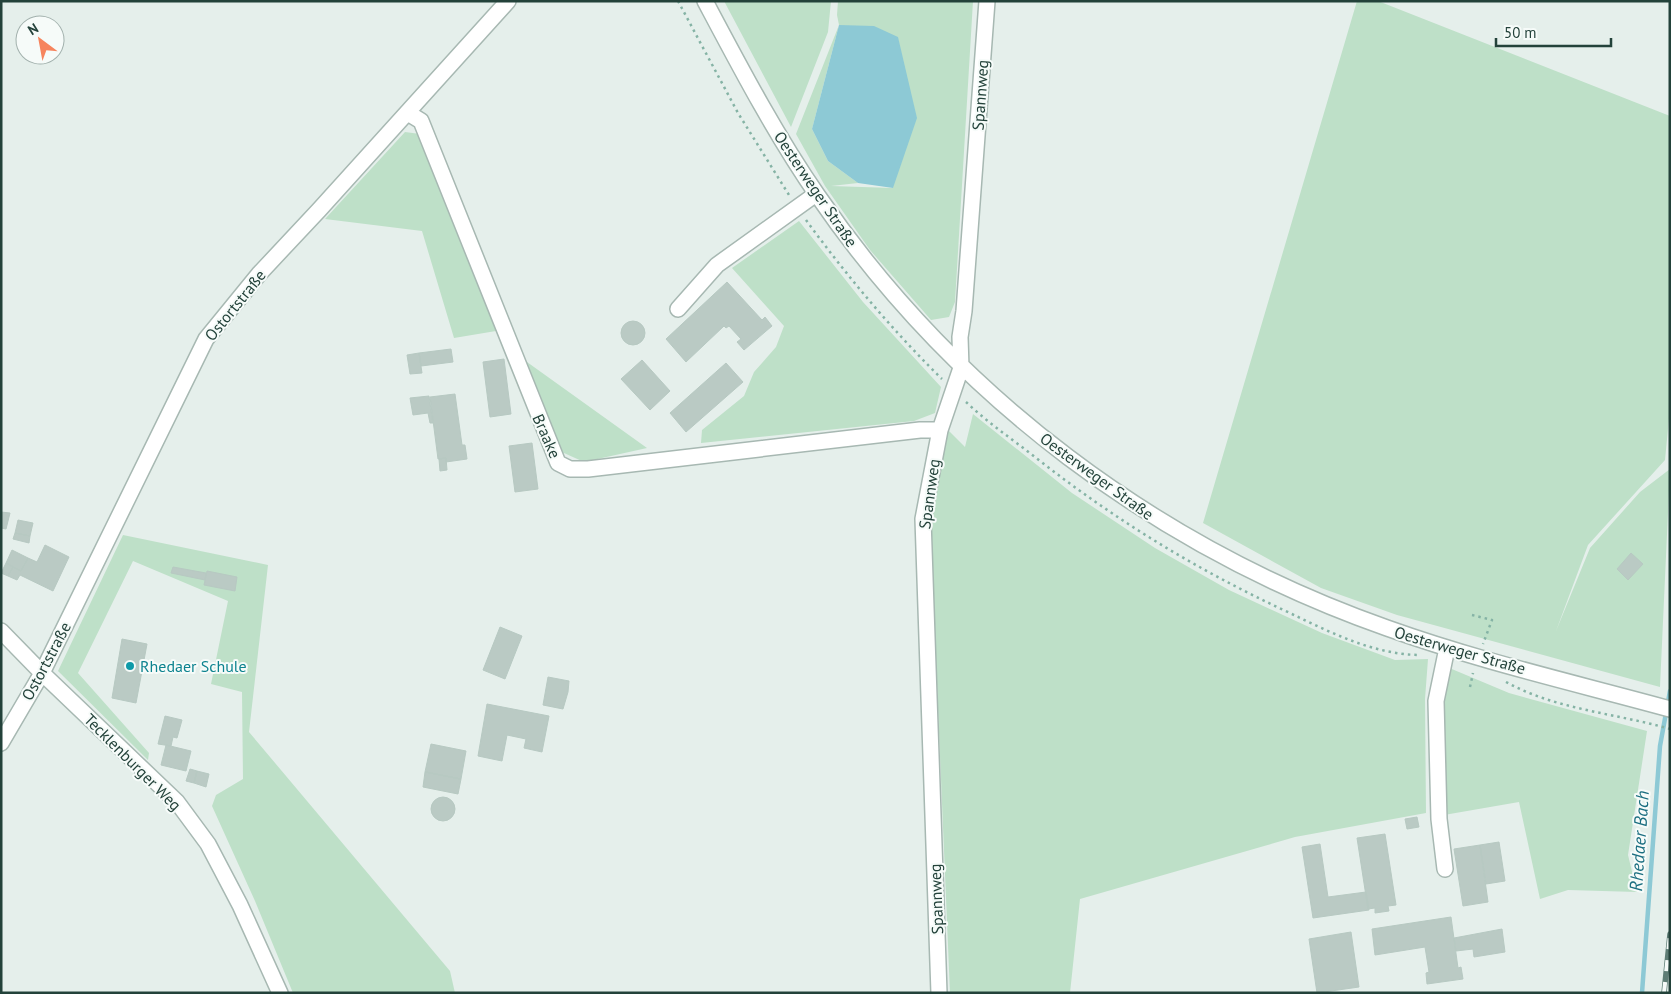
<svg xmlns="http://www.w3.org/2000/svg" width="1671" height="994" viewBox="0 0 1671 994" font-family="'PT Sans',sans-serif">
  <rect width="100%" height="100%" fill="#e5efeb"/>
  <path fill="#bee0c8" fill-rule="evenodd" d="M 724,1 L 831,1 L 828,32 L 791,127 Z
    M 838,1 L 973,1 L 955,302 L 949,317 L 931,320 L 870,250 L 825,186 L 796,134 L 839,25 L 837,15 ZM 839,25 L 893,188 L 831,186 L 858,183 L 828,161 L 812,129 Z
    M 1357,1 L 1378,1 L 1670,116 L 1670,408 L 1665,460 L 1588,545 L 1556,631 L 1590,548 L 1640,492 L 1670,469 L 1660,687 L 1397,615 L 1321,588 L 1203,523 Z
    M 405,132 L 420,134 L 496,331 L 454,338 L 422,231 L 325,219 Z
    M 799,221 L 863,302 L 941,387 L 935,413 L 914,421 L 701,443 L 702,430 L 744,396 L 754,372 L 776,347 L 784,326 L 732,268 Z
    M 520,357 L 647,448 L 584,462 L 555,449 Z
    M 973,414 L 1072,493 L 1155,548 L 1229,590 L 1322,633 L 1395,660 L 1428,659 L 1425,699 L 1426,813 L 1295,837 L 1080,899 L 1070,993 L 950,993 L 930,518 L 948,430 L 965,447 Z
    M 123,535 L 268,565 L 249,732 L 450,971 L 455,993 L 293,993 L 255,901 L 212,806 L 216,795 L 243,779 L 242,692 L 211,684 L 228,601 L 133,561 L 78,673 L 149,753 L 148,760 L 58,671 Z
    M 1447,667 L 1509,693 L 1647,731 L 1628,855 L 1637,892 L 1568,890 L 1540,899 L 1519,802 L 1444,815 L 1441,702 Z"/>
  <path fill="#8dc9d5" d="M 839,25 L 874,26 L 898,37 L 917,118 L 893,188 L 858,183 L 828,161 L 812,129 Z"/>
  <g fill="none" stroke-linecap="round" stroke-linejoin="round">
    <path stroke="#8dc9d5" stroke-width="4.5" d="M 1642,993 L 1660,746 L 1670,691"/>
  </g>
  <path fill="#bacac4" stroke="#b7c9c2" d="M 727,282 L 762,320 L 765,317 L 772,326 L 744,350 L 737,342 L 741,339 L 729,326 L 726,328 L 724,326 L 686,362 L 666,339 Z
    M621 333a12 12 0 1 1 24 0a12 12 0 1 1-24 0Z
    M 451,349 L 453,362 L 421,366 L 419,353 Z
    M 419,353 L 422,373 L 410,374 L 407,355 Z
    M 504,359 L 511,414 L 490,417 L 483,362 Z
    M 642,360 L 670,391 L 650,410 L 621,379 Z
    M 726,363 L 743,382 L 686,432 L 670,413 Z
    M 455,394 L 462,445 L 465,445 L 467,459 L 446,462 L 446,458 L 438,459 L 430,397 Z
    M 429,396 L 433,423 L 430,423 L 428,413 L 413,415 L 410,398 Z
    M 532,443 L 538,489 L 515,492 L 509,446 Z
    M 446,458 L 447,470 L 440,471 L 439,459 Z
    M 1,512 L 10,513 L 6,529 L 1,528 Z
    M 18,520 L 33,523 L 30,536 L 15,533 Z
    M 15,533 L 30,536 L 29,543 L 13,539 Z
    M 45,545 L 69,557 L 53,591 L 20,575 L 17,580 L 8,576 L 13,567 L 21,571 L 28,558 L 37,562 Z
    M 12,550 L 28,558 L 21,571 L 6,563 Z
    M 1631,553 L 1643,564 L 1628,580 L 1617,569 Z
    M 6,563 L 13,567 L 8,576 L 1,573 Z
    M 173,567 L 206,573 L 205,580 L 171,573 Z
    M 207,571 L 237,577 L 235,591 L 204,585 Z
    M 500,627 L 522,636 L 505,679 L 483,670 Z
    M 122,639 L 147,644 L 136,703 L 112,698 Z
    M 548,677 L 569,681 L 568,692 L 563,709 L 543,705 Z
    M 487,704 L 549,716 L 542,752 L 524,748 L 526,739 L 507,735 L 502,761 L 478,756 Z
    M 165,716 L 182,720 L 177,738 L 173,737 L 171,746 L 158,744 Z
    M 431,744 L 466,751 L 461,779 L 425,772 Z
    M 166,745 L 191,751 L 186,771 L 161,765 Z
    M 190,769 L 197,771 L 194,783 L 186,781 Z
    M 197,771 L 209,774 L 206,787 L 194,783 Z
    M 425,772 L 461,779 L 458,794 L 423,787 Z
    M431 809a12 12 0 1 1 24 0a12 12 0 1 1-24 0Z
    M 1417,817 L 1419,827 L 1407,829 L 1405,819 Z
    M 1385,834 L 1396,905 L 1388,906 L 1389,911 L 1375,913 L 1375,908 L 1368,909 L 1357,838 Z
    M 1499,842 L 1505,881 L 1486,884 L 1480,845 Z
    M 1320,844 L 1328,897 L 1366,892 L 1369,910 L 1313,918 L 1302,847 Z
    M 1480,845 L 1488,902 L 1463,906 L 1454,849 Z
    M 1451,917 L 1458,968 L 1461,967 L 1463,979 L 1427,984 L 1426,973 L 1429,972 L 1425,947 L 1375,955 L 1372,929 Z
    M 1502,929 L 1505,952 L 1474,957 L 1473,949 L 1456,951 L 1454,938 Z
    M 1351,932 L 1359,987 L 1317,993 L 1309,939 Z"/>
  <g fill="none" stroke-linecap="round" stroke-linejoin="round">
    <g stroke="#a7b8b2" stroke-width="18">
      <path id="minor" d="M 705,1 C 740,67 775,134 818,196 C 956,397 1157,547 1387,628 C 1479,661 1575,683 1670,709
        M 408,113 L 421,121 L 558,463 L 570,469 L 588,469 L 920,430 L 940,430
        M 678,309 L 717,265 L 816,194
        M 1,631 L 42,673 L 177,802 L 208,844 L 240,905 L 280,993
        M 1,743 L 42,673 L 206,339 L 259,274 L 319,210 L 508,1
        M 1445,869 L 1439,819 L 1436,701 L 1447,648
        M 939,993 L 923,519 L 940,430 L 961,368 L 960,337 L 964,311 L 987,1"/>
    </g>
    <path stroke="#85b3a5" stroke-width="2.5" stroke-dasharray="2.5 4" stroke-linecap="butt" d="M 678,1 L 738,113 L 789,195
      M 806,220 C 847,276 892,330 942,379
      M 966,402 C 986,421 1009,437 1031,454 C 1115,520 1195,569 1292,614 C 1331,633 1374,654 1418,655
      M 1472,615 L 1492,620 L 1483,644
      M 1506,682 C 1557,710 1615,713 1670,729
      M 1470,687 L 1473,673"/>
    <use href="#minor" stroke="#fff" stroke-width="15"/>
    <g stroke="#5e7d75" stroke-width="5.5">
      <path id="rail" d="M 1664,993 L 1670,934"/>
    </g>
    <use href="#rail" stroke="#f6fbf9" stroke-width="4" stroke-dasharray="11" stroke-linecap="butt"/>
  </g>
  <circle fill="#0f9aa8" stroke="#f6fbf9" stroke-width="2" cx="130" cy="666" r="5"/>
  <g text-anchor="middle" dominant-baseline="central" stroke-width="4" stroke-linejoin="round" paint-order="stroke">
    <g font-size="16" fill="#23423a" stroke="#f6fbf9">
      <text transform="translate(980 95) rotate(-86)">Spannweg</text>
      <text transform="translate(816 189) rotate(56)">Oesterweger Straße</text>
      <text transform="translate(235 305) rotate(-51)">Ostortstraße</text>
      <text transform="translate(547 436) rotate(66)">Braake</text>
      <text transform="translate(1097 476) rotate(36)">Oesterweger Straße</text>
      <text transform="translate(929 494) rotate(-82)">Spannweg</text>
      <text transform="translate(1460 650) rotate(16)">Oesterweger Straße</text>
      <text transform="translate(46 661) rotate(-62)">Ostortstraße</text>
      <text transform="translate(133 762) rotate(45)">Tecklenburger Weg</text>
      <text transform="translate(936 899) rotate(-92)">Spannweg</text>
    </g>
    <g font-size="16" fill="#0d838f" stroke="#f6fbf9" text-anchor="start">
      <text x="140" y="666">Rhedaer Schule</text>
    </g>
    <g font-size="18" font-style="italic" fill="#1b6e80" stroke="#f6fbf9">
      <text transform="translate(1639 841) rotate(-86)">Rhedaer Bach</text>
    </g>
  </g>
  <rect width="1671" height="994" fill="none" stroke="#23423a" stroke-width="5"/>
  <g transform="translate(40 40) rotate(328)"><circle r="24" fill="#f6fbf9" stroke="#a2b1ad"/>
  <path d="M0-4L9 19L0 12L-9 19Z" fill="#f6845d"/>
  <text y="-8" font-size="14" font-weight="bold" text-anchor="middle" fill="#23423a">N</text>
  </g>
  <path d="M1496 38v8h115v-8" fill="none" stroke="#23423a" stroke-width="2.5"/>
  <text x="1504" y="38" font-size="15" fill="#23423a" stroke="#f6fbf9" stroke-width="4" paint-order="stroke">50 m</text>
</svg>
